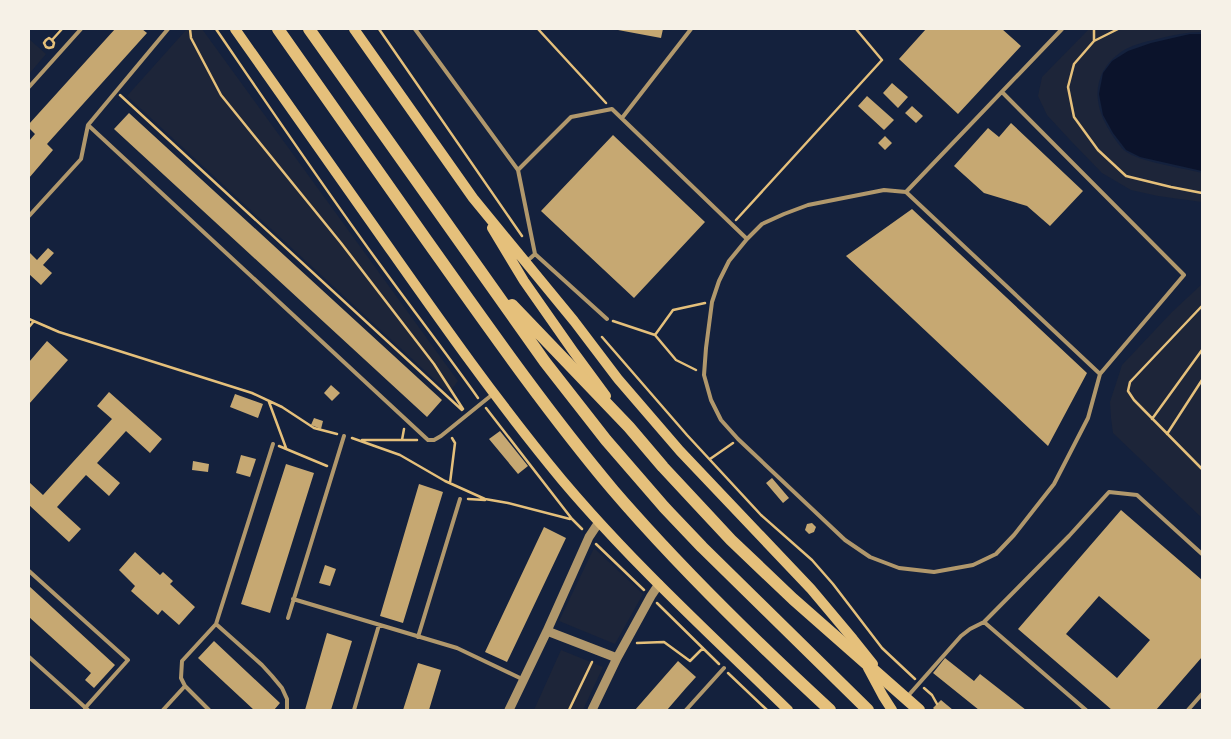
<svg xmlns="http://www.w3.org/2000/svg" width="1231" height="739" viewBox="0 0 1231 739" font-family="Ubuntu,sans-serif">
  <rect width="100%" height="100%" fill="#14213d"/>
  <path fill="#1d2539" d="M 187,29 L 202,29 L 458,381 L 449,393 L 127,96 Z
    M 1089,29 L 1202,29 L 1202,32 C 1187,32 1172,35 1157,39 C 1145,42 1131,45 1121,52 C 1099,67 1092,91 1102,116 C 1106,126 1117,144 1125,151 C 1140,162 1183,168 1202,173 L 1202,202 L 1158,196 L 1131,190 L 1102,173 L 1071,141 L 1047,115 L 1038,96 L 1042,77 Z
    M 29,39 L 46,54 L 29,74 Z
    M 1202,284 L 1202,518 L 1113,433 L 1111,418 L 1110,402 L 1122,365 L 1172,312 Z
    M 594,548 L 643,594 L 615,644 L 559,621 Z
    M 561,650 L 603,667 L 583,710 L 534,710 Z"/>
  <path fill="#0b132b" d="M 1190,34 L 1202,34 L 1202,171 L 1140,157 L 1126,150 L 1113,133 L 1103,115 L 1099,94 L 1103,73 L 1112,61 L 1128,51 L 1151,43 Z"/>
  <path fill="#c6a872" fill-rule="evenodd" d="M 115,29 L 142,29 L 147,33 L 47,144 L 53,150 L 29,178 L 29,141 L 35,134 L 29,128 L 29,124 Z
    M 618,29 L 663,29 L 661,38 L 618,30 Z
    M 926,29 L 1002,29 L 1021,46 L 958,114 L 899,59 Z
    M 892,83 L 908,97 L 898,108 L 883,93 Z
    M 867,96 L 894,120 L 884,130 L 858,106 Z
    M 912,106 L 923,116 L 916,123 L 905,113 Z
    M 129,113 L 442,400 L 427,417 L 114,129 Z
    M 1011,123 L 1083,191 L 1050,226 L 1027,206 L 984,193 L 954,166 L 988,128 L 999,137 Z
    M 613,135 L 705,222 L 634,298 L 541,211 Z
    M 885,136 L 892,143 L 885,150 L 878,143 Z
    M 912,209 L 1087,373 L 1048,446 L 846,256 Z
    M 48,248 L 54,253 L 43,265 L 52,273 L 41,285 L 29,274 L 29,252 L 37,260 Z
    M 47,341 L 68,360 L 29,404 L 29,362 Z
    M 331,385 L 340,393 L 332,401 L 324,393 Z
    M 109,392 L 162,439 L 150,453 L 126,431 L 97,463 L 120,483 L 109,496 L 86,475 L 57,507 L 81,529 L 69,542 L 29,505 L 29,482 L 43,495 L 112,419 L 97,406 Z
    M 235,394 L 263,404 L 258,418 L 230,407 Z
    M 314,418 L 323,421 L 321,429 L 311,425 Z
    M 500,431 L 528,466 L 518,474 L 489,439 Z
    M 241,455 L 256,459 L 250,477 L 236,473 Z
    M 193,461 L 209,464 L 208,472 L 192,470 Z
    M 286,464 L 314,473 L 270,613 L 241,604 Z
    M 772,478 L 789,498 L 783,503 L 766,483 Z
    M 419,484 L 443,492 L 403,623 L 380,616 Z
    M 1121,510 L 1202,580 L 1202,657 L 1156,710 L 1112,710 L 1018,629 ZM 1099,596 L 1150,640 L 1117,678 L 1066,634 Z
    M 812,523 L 816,527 L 814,532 L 809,534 L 805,530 L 807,524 Z
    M 544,527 L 566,538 L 507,662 L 485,652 Z
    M 135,552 L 160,575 L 163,572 L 173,581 L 170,584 L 195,607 L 179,625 L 162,610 L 158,615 L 131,591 L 135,586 L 119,570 Z
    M 325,565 L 336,569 L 330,586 L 319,583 Z
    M 29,586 L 115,665 L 94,688 L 85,680 L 91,673 L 29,617 Z
    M 327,633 L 352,641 L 331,710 L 305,710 Z
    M 214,641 L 280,703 L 274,710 L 254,710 L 198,658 Z
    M 945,658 L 974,681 L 980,674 L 1026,710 L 979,710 L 933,673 Z
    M 678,661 L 696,677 L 686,688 L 667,710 L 635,710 Z
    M 418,663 L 441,670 L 429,710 L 403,710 Z
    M 941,700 L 953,710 L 935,710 L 933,708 Z"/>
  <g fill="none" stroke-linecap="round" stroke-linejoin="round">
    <path stroke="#e5c07b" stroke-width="2.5" d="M 190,29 L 191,38 L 221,95 L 341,243 L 434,364 L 463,409
      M 216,29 C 270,108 324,188 381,266 C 413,310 446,353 478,398
      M 379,29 L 522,236
      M 538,29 L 606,103
      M 1094,29 L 1094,41 L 1074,64 L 1068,87 L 1074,117 L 1098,150 L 1126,176 L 1171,187 L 1202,193
      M 52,40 L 49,38 L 46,40 L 44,43 L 46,47 L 49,48 L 53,47 L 54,43 L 52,40 L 62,29
      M 1094,41 L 1118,29
      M 120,95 L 462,410
      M 736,220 L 882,60 L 856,29
      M 1202,306 L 1130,382 L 1128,391 L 1134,400 L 1202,469
      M 29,319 L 59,332 L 252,393 L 282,407 L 314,428 L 337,434
      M 613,321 L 655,335 L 676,360 L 696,370
      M 29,327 L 34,321
      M 655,335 L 673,310 L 705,303
      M 602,337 L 687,435 L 761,515 L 812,560 L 833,584 L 882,648 L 915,679
      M 269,402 L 286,448
      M 486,408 L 572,519 L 582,529
      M 1152,419 L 1202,350
      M 1167,434 L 1202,380
      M 352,438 L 400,455 L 445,481 L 485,499 L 508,503 L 570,519
      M 362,440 L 417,440
      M 402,440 L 404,429
      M 279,446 L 327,466
      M 710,459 L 733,443
      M 450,483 L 455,443 L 452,438
      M 468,499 L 485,500
      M 596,544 L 644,590
      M 657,603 L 719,664
      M 637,643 L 664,642 L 690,661 L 703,648
      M 728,673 L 767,710
      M 924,688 L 932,695 L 937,704
      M 569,710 L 592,662"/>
    <path stroke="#b1986c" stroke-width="4" d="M 415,29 L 518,170
      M 29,87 L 81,29
      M 1002,92 L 1184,275 L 1100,374 L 1088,418 L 1054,484 L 1014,535 L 996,554 L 973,565 L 934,572 L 899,568 L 870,557 L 845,540 L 738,439 L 721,420 L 711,400 L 704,375 L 706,348 L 712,302 L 719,281 L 729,261 L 747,239 L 762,224 L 784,214 L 808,205 L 884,190 L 906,192 L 1100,374
      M 622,118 L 691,29
      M 88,125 L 428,440 L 434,440 L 441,436 L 493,394
      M 906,192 L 1062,29
      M 29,216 L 81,159 L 88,125 L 168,29
      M 535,254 L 518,170 L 571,117 L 612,109 L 747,239
      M 526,262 L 535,254 L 607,319
      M 29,571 L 128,660 L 85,708
      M 293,599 L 457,648 L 522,679
      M 288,618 L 344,436
      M 984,622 L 1086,710
      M 216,624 L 262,665 L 272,676 L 282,688 L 287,699 L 287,710
      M 418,637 L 460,499
      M 29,657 L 88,710
      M 907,697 L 961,636 L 970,629 L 984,622 L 1069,536 L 1109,492 L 1137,495 L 1202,554
      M 163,710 L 185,686
      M 209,710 L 185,686 L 181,678 L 182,661 L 216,624 L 273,444
      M 354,710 L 379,625
      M 686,710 L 724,668
      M 1188,710 L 1202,694"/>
    <path stroke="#b1986c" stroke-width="9" d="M 547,631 L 617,658
      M 509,710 L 547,631 L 589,537 L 599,522
      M 592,710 L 617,658 L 651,596 L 659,584"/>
    <path stroke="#e5c07b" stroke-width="10" d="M 235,29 C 285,100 335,171 385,242 C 442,323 499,404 562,480 C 631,562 711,635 788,710
      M 354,29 L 473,198 L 574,321 L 618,379 L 680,451 L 811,589 L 853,639 L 873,664
      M 492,228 L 524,281 L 573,351 L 606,396
      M 868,668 L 883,696 L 892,710"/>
    <path stroke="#e5c07b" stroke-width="12" d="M 278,29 C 327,99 376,169 425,238 C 486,324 546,410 613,490 C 680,568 754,640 830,710
      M 309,29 L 545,362 L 606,440 L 664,507 L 702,547 L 868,710
      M 512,305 L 629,427 L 663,467 L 731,540 L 793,599 L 919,710"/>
  </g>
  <rect width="1231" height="739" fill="none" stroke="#f6f1e7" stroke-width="60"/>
</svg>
